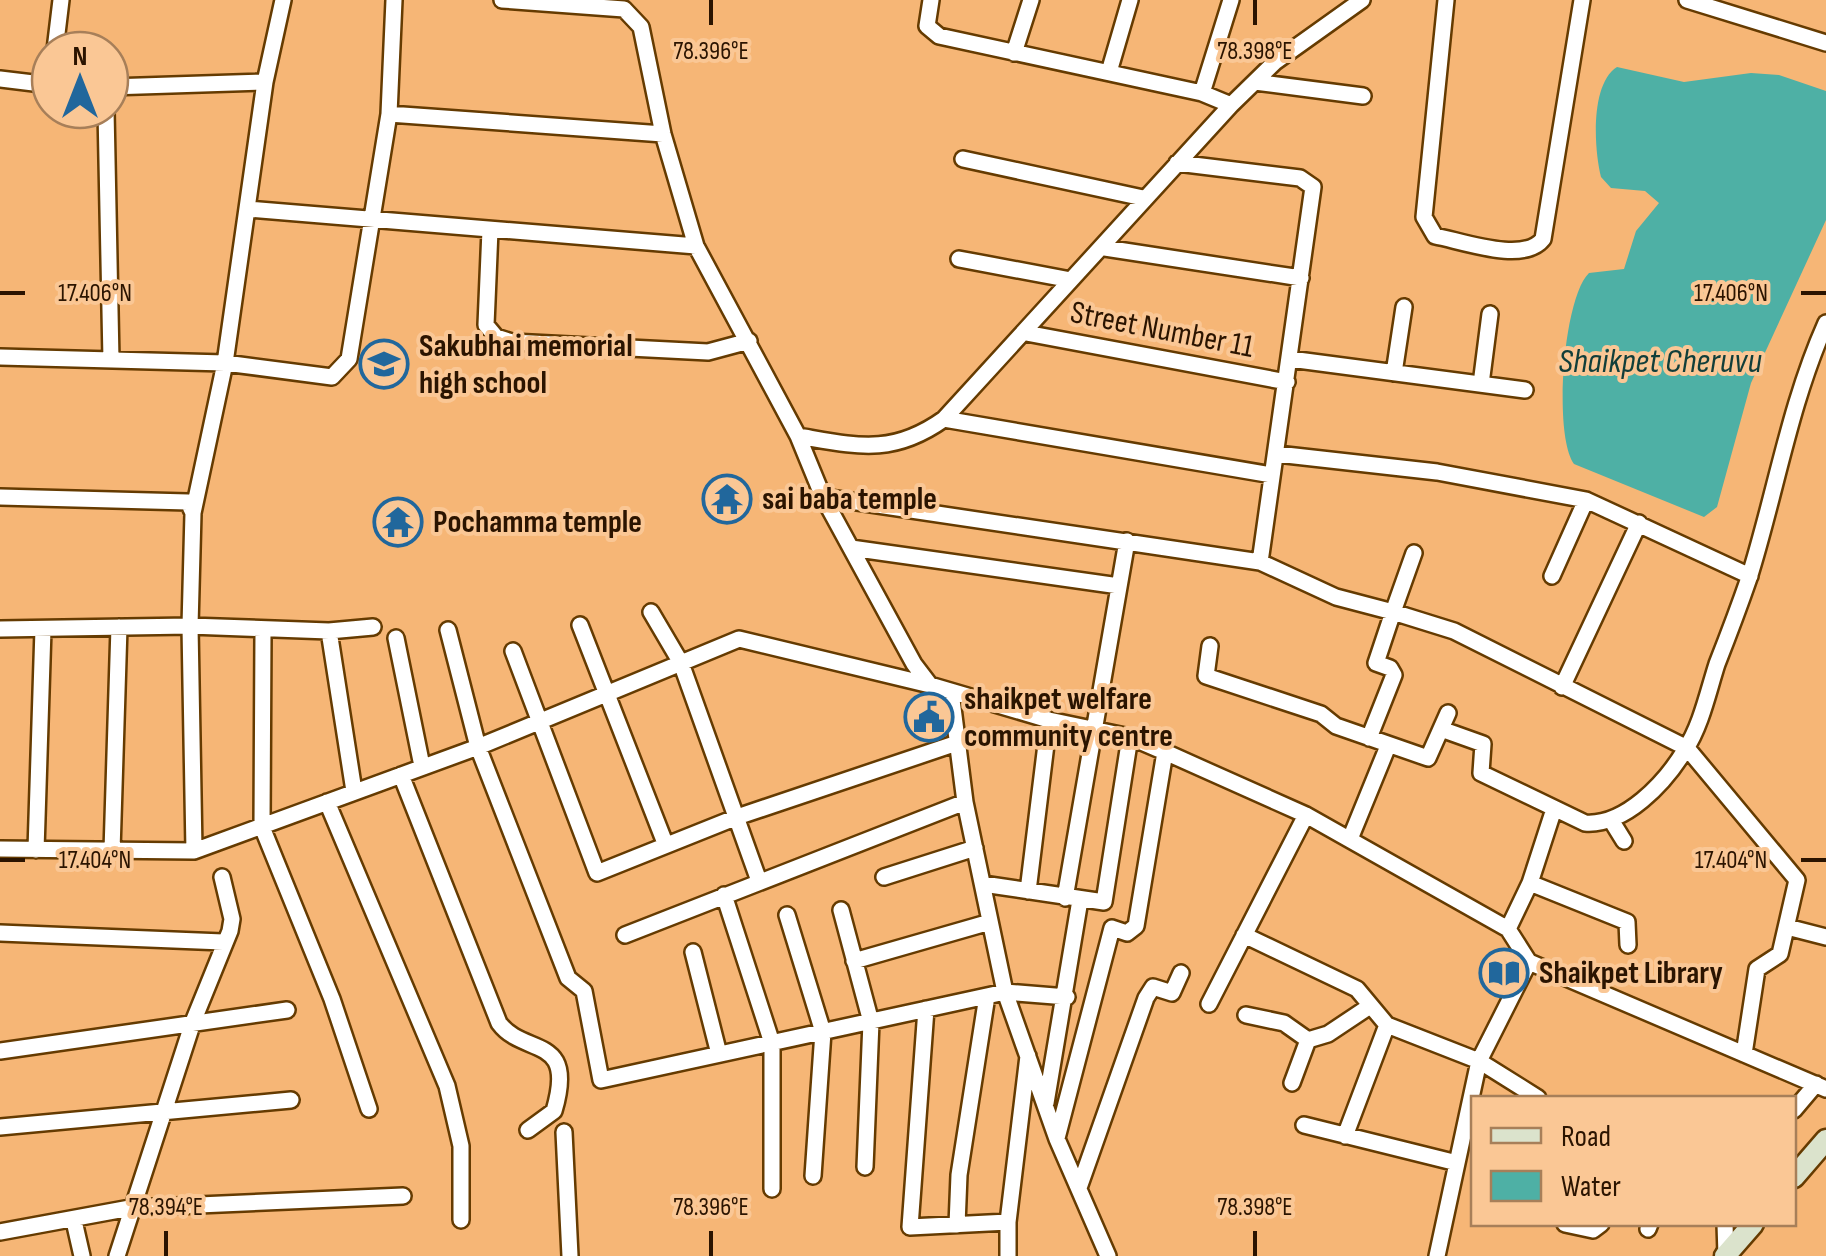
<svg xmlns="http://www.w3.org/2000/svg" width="1826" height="1256" viewBox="0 0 1826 1256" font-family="'Sofia Sans Condensed',sans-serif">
  <rect width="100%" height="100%" fill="#f6b676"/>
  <path fill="#4eb0a5" d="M 1617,67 L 1684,82 L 1751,73 L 1779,75 L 1826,91 L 1826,220 L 1751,383 L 1717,507 L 1704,517 L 1574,464 C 1553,435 1563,298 1589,273 L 1624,269 L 1636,231 L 1659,203 L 1645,191 L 1611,188 L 1601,177 C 1594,149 1590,84 1617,67 Z"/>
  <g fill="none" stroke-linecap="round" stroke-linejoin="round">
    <g stroke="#653b01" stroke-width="20">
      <path id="street" d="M 394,0 L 389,114 L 663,134
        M 502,0 L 624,9 L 641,27 L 663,134 L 696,246 L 798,436
        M 931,0 L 927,26 L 939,36 L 1202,93 L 1231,105
        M 1362,0 L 1275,62 L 1231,105 L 944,419 C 892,456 857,446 798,436 L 823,497 L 914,664 L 930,685 L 1049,720 L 1130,737 L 1165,752 L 1306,815 L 1508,929 L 1529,962 L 1826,1089
        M 1446,0 L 1424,217 L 1435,236 C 1462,241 1524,264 1543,239 L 1582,0
        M 1687,0 L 1826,43
        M 55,50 L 61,0
        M 1014,53 L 1031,0
        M 1109,72 L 1130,0
        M 0,79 L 50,85
        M 1255,82 L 1363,96
        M 110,87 L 265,82
        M 1202,93 L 1231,0
        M 106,110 L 111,360
        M 963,159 L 1143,198
        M 247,209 L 696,246
        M 490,230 L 486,325 L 496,337 L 512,342 L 708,352 L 749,341
        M 1105,248 L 1301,278
        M 959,259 L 1071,280
        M 1026,333 L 1287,382
        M 0,357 L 225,363 L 332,377 L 349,359 L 389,114
        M 1290,359 L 1525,390
        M 1394,373 L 1404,307
        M 1481,384 L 1490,314
        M 944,419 L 1272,475
        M 1277,454 L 1437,472 L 1586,500 L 1750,576
        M 0,497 L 188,502 L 193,513 L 190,626 L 194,851
        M 823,497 L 1260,562 L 1313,187 L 1300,178 L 1177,163
        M 193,513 L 225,363 L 265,82 L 283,0
        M 851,548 L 1119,586
        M 1414,553 L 1393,612 L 1454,631 L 1687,748 L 1797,880 L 1780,954 L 1757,969 L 1744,1054
        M 1260,562 L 1336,597 L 1393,612 L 1376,663 L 1390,668 L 1394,675 L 1369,738
        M 1552,576 L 1586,500
        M 651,612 L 681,663 L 759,881
        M 580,625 L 665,843
        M 0,629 L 190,626 L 329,631 L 373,627
        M 448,630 L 478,747 L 568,978 L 584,991 L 601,1080 L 1005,992 L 1067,997
        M 263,631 L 262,827 L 332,999 L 369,1109
        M 329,631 L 354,791
        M 396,638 L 422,766
        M 1210,646 L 1206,676 L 1321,714 L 1336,726 L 1428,758 L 1448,713
        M 513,651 L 597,873 L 737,817 L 957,743
        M 1562,687 L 1639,523
        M 951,692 L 965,802 L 1005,992 L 1057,1139 L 1108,1256
        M 1441,729 L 1483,744 L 1481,773 L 1585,823 C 1625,826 1665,783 1685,750 C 1701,726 1708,692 1717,664 C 1728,636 1739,607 1749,578 C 1776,492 1789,406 1826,323
        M 401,775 L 499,1023 C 524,1057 577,1033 554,1111 L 528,1130
        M 327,802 L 447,1086 L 461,1146 L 461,1220
        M 1611,820 L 1624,841
        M 1350,839 L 1388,746
        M 0,849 L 194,851 L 478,747 L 739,639 L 930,685
        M 36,850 L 43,629
        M 112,851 L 119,627
        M 884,877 L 975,848
        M 1530,883 L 1627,922 L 1628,945
        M 983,884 L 1104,902 L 1130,737
        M 1028,891 L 1049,720
        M 724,895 L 772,1043 L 772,1189
        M 1065,898 L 1127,541
        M 841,910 L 871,1022 L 865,1167
        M 787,915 L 823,1032 L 813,1176
        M 1787,927 L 1826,937
        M 1508,929 L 1530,883 L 1554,809
        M 0,933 L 223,942
        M 625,935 L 965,802
        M 1244,935 L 1357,989 L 1387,1025 L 1479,1061 L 1538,1098
        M 693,952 L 719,1054
        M 854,961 L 990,922
        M 1209,1004 L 1306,815
        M 926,1009 L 910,1227 L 1008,1222
        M 1246,1015 L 1284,1023 L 1308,1040
        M 1308,1040 L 1328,1034 L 1370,1006
        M 0,1051 L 287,1010
        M 1292,1083 L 1308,1040
        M 1046,1103 L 1080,900
        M 1794,1110 L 1816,1084
        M 1304,1125 L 1457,1163
        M 0,1127 L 291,1100
        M 564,1132 L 570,1256
        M 1345,1136 L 1387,1025
        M 1057,1138 L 1112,928 L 1127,933 L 1136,926 L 1165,752
        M 1080,1185 L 1146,998 L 1153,987 L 1172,993 L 1181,973
        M 74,1221 L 82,1256
        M 1565,1224 L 1593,1230 L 1601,1224
        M 1725,1224 L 1726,1255
        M 957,1225 L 959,1175 L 987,996
        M 1648,1229 L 1650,1224
        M 0,1232 L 130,1208 L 403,1196
        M 117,1256 L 193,1022 L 230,931 L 232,919 L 222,877
        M 1008,1256 L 1008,1222 L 1028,1056
        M 1437,1256 L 1479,1061 L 1529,962"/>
    </g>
    <g stroke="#653b01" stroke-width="25">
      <path id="secondary" d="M 1794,1177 L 1826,1140
        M 1725,1256 L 1753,1224"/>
    </g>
    <use href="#street" stroke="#fff" stroke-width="15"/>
    <use href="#secondary" stroke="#dbe3cc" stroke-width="20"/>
  </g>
  <path fill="none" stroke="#2b1400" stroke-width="4" d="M 711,0 L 711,25M 1255,0 L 1255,25M 0,293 L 25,293M 1801,293 L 1826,293M 0,860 L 25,860M 1801,860 L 1826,860M 166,1231 L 166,1256M 711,1231 L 711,1256M 1255,1231 L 1255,1256"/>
  <defs>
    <g id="school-ring" transform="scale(2.5)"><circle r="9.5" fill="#fac795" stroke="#21679c" stroke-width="1.5"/><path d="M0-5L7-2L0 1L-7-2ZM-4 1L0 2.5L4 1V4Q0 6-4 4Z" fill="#21679c"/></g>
    <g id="temple-ring" transform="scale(2.5)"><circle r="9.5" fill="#fac795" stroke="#21679c" stroke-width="1.5"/><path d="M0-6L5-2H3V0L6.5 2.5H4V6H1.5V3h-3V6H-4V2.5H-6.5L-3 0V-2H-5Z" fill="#21679c"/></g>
    <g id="civic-ring" transform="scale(2.5)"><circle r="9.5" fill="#fac795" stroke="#21679c" stroke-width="1.5"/><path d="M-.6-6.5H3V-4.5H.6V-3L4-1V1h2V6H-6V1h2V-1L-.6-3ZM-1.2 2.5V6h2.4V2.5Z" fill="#21679c"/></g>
    <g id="library-ring" transform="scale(2.5)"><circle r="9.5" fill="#fac795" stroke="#21679c" stroke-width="1.5"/><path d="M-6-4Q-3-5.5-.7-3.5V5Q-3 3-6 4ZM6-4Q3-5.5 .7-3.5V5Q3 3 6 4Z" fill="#21679c"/></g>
  </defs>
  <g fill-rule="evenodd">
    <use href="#school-ring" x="384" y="364"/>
    <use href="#temple-ring" x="727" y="499"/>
    <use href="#temple-ring" x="398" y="522"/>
    <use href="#civic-ring" x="929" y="717"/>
    <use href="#library-ring" x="1504" y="973"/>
  </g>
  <g text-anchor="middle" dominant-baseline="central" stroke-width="8" stroke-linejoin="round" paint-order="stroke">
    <g font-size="32" fill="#2b1400" stroke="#fac795">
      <text transform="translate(1162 330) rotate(11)">Street Number 11</text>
    </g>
    <g font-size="32" font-weight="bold" fill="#2b1400" stroke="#fac795" text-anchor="start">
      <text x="419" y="346">Sakubhai memorial<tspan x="419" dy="37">high school</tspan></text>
      <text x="762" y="499">sai baba temple</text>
      <text x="433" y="522">Pochamma temple</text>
      <text x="964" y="699">shaikpet welfare<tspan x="964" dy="37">community centre</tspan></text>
      <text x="1539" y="973">Shaikpet Library</text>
    </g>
    <g font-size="35" font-style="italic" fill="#113e3a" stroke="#fac795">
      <text x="1660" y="361">Shaikpet Cheruvu</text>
    </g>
  </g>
  <g font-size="25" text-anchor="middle" fill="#2b1400" stroke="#fac795" stroke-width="8" stroke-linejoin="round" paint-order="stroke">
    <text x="711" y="59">78.396°E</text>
    <text x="1255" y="59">78.398°E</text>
    <text x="95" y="301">17.406°N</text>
    <text x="1731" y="301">17.406°N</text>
    <text x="95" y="868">17.404°N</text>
    <text x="1731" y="868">17.404°N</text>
    <text x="166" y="1215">78.394°E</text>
    <text x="711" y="1215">78.396°E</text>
    <text x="1255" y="1215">78.398°E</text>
  </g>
  <rect x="1471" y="1096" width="325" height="130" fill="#fac795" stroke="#a77f59" stroke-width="2.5"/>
  <rect x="1491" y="1128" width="50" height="15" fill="#dbe3cc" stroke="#a77f59" stroke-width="2.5"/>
  <text x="1561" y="1146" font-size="30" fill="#2b1400">Road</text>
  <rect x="1491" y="1171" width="50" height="30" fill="#4eb0a5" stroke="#a77f59" stroke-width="2.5"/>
  <text x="1561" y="1196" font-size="30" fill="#2b1400">Water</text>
  <g transform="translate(80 80)"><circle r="48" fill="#fac795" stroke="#a77f59" stroke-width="2.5"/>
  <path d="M0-8L18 38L0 25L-18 38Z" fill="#21679c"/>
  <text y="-15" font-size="28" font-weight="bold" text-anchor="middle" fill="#2b1400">N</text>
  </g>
</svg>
